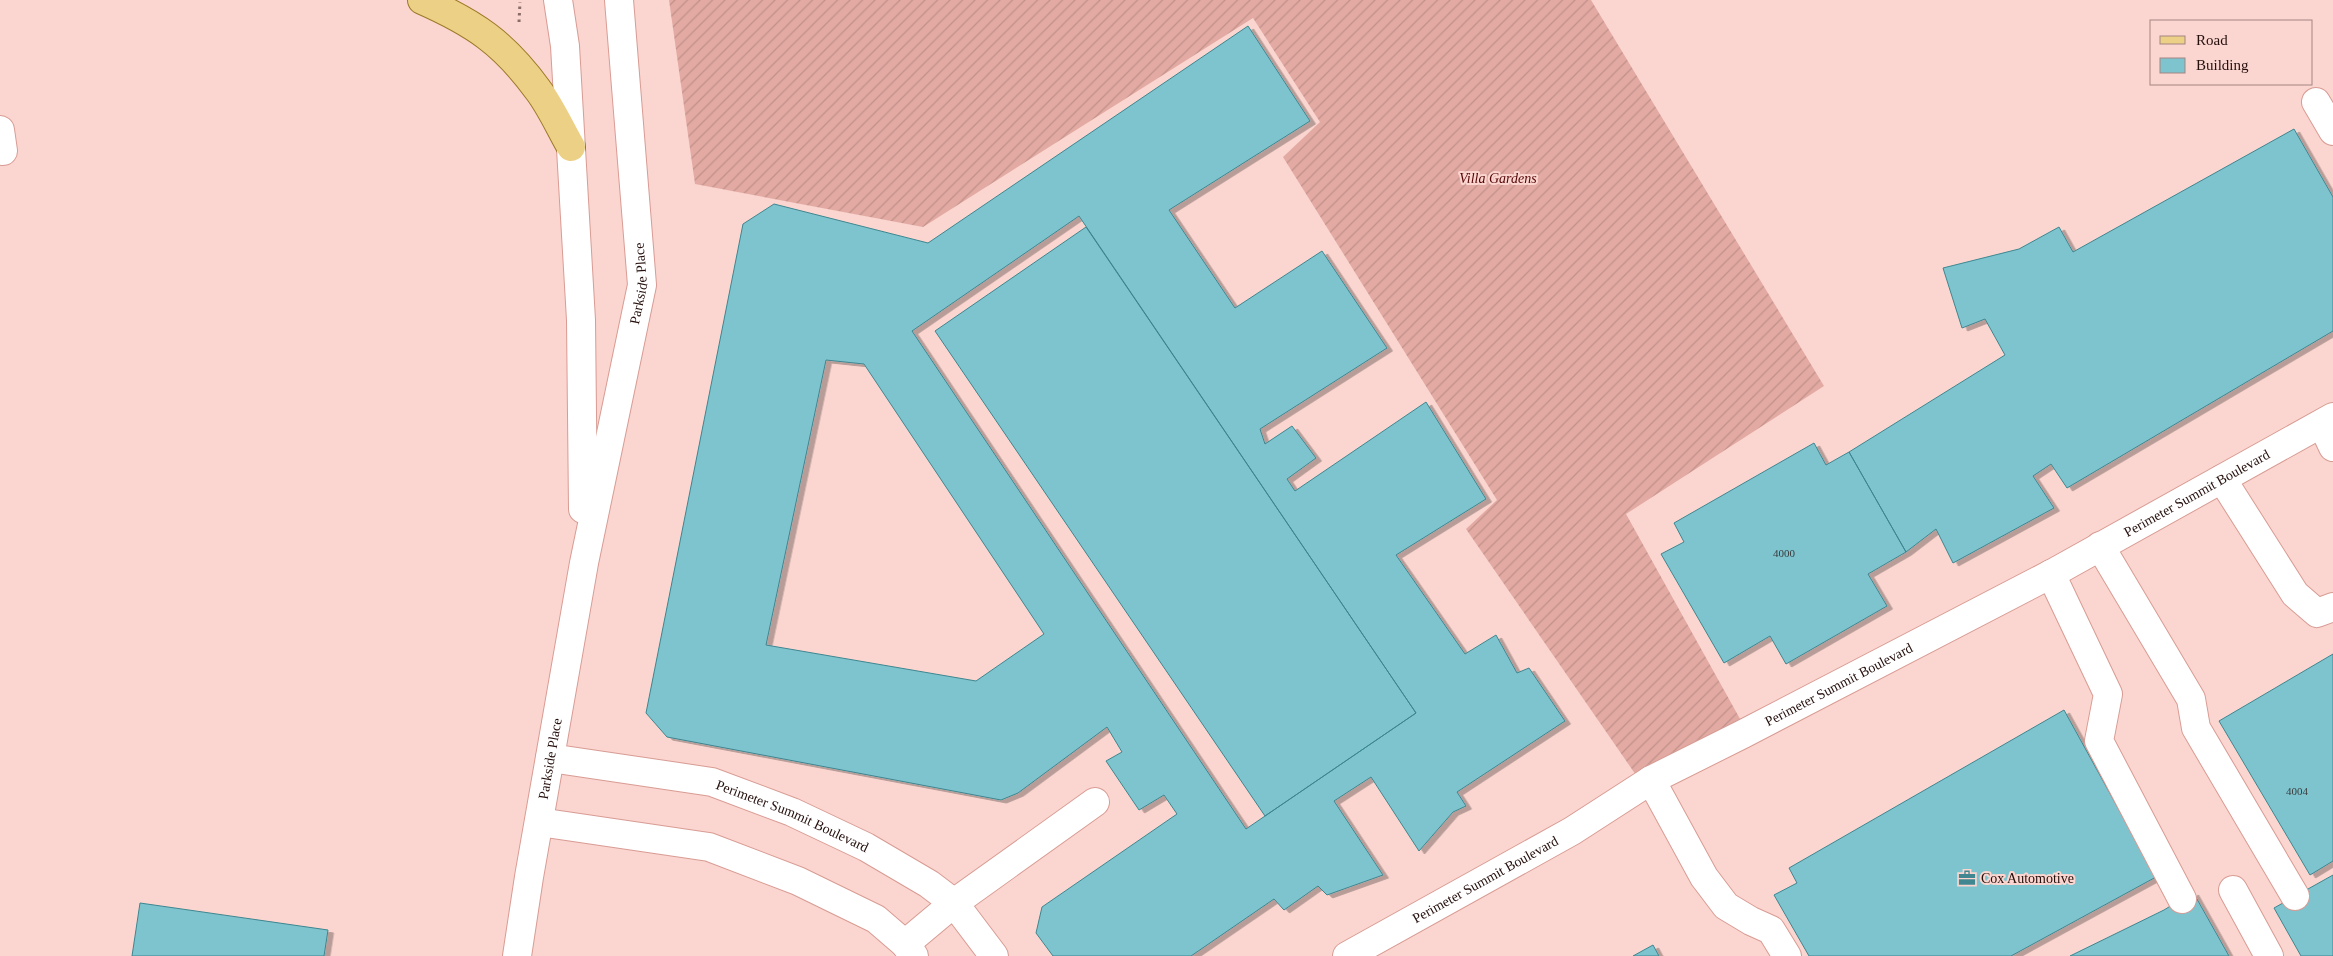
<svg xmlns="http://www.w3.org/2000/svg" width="2333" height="956" viewBox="0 0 2333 956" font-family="'Times New Roman',serif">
  <defs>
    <pattern id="garden-furrows" width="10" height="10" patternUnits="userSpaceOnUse" patternTransform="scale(1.25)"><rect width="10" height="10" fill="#e2aaa2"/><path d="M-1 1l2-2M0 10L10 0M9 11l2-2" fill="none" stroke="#c2918a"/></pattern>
    <filter id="shadow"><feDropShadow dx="5.5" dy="3" stdDeviation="0" flood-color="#0004"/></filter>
  </defs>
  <rect width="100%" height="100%" fill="#fbd5cf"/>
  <path fill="url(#garden-furrows)" d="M 669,0 L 1591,0 L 1824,386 L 1626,514 L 1749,735 L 1647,791 L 1466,529 L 1497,500 L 1283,157 L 1320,122 L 1253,18 L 923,227 L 695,184 Z"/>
  <path fill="#7dc4cf" stroke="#3e8690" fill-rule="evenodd" filter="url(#shadow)" d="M 1248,26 L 1310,121 L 1169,210 L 1235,308 L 1322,251 L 1387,348 L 1260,429 L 1265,444 L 1292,426 L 1316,458 L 1287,479 L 1295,491 L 1426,402 L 1486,499 L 1396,555 L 1465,654 L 1496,635 L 1517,673 L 1529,668 L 1565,721 L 1457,792 L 1466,806 L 1453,812 L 1419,851 L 1371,777 L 1334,801 L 1383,875 L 1327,895 L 1318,886 L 1284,910 L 1274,899 L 1191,956 L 1053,956 L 1036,933 L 1042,907 L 1177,814 L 1164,795 L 1139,810 L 1106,761 L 1122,752 L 1107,727 L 1018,793 L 1001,800 L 667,737 L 646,713 L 743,224 L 774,204 L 928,243 ZM 1079,216 L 1416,713 L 1246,829 L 912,331 ZM 826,360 L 864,364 L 1044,634 L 976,681 L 766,645 Z
    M 2294,129 L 2333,197 L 2333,331 L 2067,488 L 2051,464 L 2033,476 L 2054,508 L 1953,563 L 1936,529 L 1906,552 L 1849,452 L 2005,355 L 1985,319 L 1962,328 L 1943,268 L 2019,249 L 2059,227 L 2073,252 Z
    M 1086,227 L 1416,713 L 1265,816 L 935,331 Z
    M 1814,443 L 1826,465 L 1849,452 L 1906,552 L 1868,574 L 1887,606 L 1786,664 L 1770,636 L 1724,663 L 1661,554 L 1684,542 L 1674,523 Z
    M 2333,654 L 2333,861 L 2310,875 L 2219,721 Z
    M 2064,710 L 2156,877 L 2011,956 L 1809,956 L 1774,895 L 1797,883 L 1789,868 Z
    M 2333,875 L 2333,956 L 2301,956 L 2274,908 Z
    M 2193,892 L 2229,956 L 2070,956 L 2164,910 Z
    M 140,903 L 328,930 L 324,956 L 132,956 Z
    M 1653,945 L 1659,956 L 1633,956 Z"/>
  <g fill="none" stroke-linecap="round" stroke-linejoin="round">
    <g stroke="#d89c94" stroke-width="30">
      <g id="minor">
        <path d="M 558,0 L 565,46 L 581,320 L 583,509"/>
        <path d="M 2316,102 L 2333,131"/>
        <path d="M 0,130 L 3,151"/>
        <path d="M 2322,424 L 2333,447"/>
        <path d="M 2222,479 L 2295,594 L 2317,613 L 2333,607"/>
        <path d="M 2100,546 L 2191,699 L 2196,728 L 2295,896"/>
        <path d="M 2051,574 L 2108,694 L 2099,741 L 2182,899"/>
        <path id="s1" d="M 550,758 L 712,782 L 792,812 L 866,847 L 929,884 L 954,903 L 994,956"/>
        <path d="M 1651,780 L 1704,877 L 1726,906 L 1751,921 L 1771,930 L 1787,956"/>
        <path d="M 539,822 L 709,847 L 798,881 L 876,919 L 905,944 L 914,956"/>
        <path d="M 2233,890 L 2269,956"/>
        <path d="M 905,944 L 954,903 L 1095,802"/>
        <path id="s2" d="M 517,956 L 529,877 L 584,563 L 642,285 L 619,0"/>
        <path id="s3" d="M 1347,956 L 1572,831 L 1651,780 L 1743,734 L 2053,573 L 2333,417"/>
      </g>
    </g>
    <g stroke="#9d7827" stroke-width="30">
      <path id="major" d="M 422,0 C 474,23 504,43 538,90 C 551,107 560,128 571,147"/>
    </g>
    <path stroke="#896c68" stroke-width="3" stroke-dasharray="2.5 4" stroke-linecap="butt" d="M 519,22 L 520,2"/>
    <use href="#minor" stroke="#fff" stroke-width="28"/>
    <use href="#major" stroke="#ebd086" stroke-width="28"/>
  </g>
  <defs>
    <g id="office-bare" transform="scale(1.35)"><path d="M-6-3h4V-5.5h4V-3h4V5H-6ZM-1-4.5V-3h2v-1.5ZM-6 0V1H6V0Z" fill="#418791" stroke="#fbd5cf" stroke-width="2.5" paint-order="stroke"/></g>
  </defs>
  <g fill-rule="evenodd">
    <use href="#office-bare" x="1967" y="878"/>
  </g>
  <g text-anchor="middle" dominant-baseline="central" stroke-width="4" stroke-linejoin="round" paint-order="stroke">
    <g font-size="11" fill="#3a3c3d">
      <text x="1784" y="553">4000</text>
      <text x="2297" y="791">4004</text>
    </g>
    <g font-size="14" font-style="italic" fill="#540606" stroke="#fbd5cf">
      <text x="1498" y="178">Villa Gardens</text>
    </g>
    <g font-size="14" fill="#240f0c" stroke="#fbd5cf">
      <text stroke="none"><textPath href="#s2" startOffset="684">Parkside Place</textPath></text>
      <text stroke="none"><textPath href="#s3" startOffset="968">Perimeter Summit Boulevard</textPath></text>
      <text stroke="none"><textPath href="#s3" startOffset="562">Perimeter Summit Boulevard</textPath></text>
      <text stroke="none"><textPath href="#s2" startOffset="200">Parkside Place</textPath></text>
      <text stroke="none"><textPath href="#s1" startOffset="251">Perimeter Summit Boulevard</textPath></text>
      <text stroke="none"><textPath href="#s3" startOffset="158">Perimeter Summit Boulevard</textPath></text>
    </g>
    <g font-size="14" fill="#240f0c" stroke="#fbd5cf" text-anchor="start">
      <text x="1981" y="878">Cox Automotive</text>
    </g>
  </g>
  <rect x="2150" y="20" width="162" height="65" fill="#fbd5cf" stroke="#a58681"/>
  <rect x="2160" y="36" width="25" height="8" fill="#ebd086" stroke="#a58681"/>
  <text x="2196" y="45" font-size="15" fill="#240f0c">Road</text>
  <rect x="2160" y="58" width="25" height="15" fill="#7dc4cf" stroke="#a58681"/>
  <text x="2196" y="70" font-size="15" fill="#240f0c">Building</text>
</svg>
